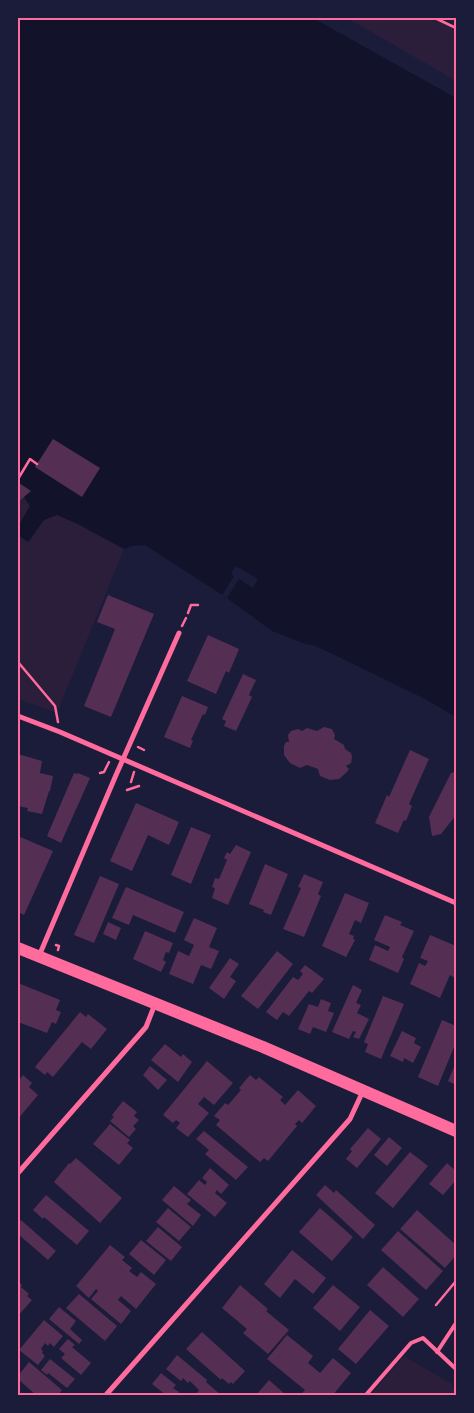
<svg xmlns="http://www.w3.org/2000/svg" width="474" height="1413" viewBox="0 0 474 1413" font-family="'Space Grotesk',sans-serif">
  <rect width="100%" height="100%" fill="#1b1b3a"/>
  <path fill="#2a1e3b" d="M 347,18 L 441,18 L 456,29 L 456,81 Z
    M 18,488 L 30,506 L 18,527 Z
    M 57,515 L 78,524 L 124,549 L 57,713 L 18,699 L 18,535 L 29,542 L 44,519 Z
    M 404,1356 L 452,1384 L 456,1395 L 370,1395 Z"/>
  <path fill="#12122b" d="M 18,18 L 313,18 L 456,98 L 456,717 L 425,699 L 343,659 L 316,646 L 306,644 L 272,631 L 227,598 L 145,545 L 132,546 L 124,549 L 78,524 L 57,515 L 44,520 L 28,542 L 18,535 L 18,527 L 30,506 L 18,488 Z"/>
  <path fill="#1b1b3a" d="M 236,566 L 258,579 L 253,588 L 239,579 L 227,598 L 222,595 L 234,576 L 231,573 Z"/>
  <path fill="#542f53" d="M 53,439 L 100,468 L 82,497 L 35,467 Z
    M 19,483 L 31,491 L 18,502 L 18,485 Z
    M 108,595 L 154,614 L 111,717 L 84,706 L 115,629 L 97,622 Z
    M 208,635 L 239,649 L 229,673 L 226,671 L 216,694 L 187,681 Z
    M 243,674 L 256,680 L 249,695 L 252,697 L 236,731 L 224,726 L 226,721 L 222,719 Z
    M 182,696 L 208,707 L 205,715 L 203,714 L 191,740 L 193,741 L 190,748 L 164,737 Z
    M 324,727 L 332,729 L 335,735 L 334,739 L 344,745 L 345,749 L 351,753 L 352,757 L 351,763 L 346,766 L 349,769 L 347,772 L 339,779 L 330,780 L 320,776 L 318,769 L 307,765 L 300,768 L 290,763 L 284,755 L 284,746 L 286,742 L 289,742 L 288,735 L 291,731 L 298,729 L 302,731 L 307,728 L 317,731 Z
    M 410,750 L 429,759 L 409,804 L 412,806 L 406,821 L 404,820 L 398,833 L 375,823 L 387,795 L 389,797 Z
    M 18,754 L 42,761 L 40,773 L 53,776 L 50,791 L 49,791 L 42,814 L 27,811 L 28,808 L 18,806 Z
    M 456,772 L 456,815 L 441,834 L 432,836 L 429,817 L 451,773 Z
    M 74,773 L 77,774 L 78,773 L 90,778 L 61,843 L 47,836 Z
    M 136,803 L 179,822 L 169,845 L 148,835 L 132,871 L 110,861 Z
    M 191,827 L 211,835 L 191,884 L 171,875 Z
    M 18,836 L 53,851 L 24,915 L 18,912 Z
    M 236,845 L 251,852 L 228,905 L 212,898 L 215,888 L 212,887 L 215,878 L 219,879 L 227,860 L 224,858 L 227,852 L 230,854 Z
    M 265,864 L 288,874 L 271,915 L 263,912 L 264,910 L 249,904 Z
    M 304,874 L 323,882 L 318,894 L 321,896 L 304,937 L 283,929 L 301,888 L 298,887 Z
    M 100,876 L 119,884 L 94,943 L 74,935 Z
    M 126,887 L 184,912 L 175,933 L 133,915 L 129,925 L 112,918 Z
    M 345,893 L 369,903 L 361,923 L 355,920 L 349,934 L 354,936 L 353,939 L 355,940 L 346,957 L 322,946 Z
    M 385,915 L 402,922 L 400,925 L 414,931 L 402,957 L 404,959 L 398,973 L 369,960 L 375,945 L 388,951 L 390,947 L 374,940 Z
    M 194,918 L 217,928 L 209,947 L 219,951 L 211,969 L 201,965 L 193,984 L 169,974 L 178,951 L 189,956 L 194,945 L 184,940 Z
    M 108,922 L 121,928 L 116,940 L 103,934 Z
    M 145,931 L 173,943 L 169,953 L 166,952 L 163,960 L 166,962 L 161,972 L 133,959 Z
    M 430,935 L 456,946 L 456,975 L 455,978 L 450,975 L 440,998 L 410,984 L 419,963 L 425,966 L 428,961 L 420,958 Z
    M 277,951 L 293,964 L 258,1009 L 241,996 Z
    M 230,958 L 239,964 L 230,977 L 236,981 L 224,999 L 209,988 Z
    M 305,965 L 324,979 L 312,993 L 309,991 L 289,1016 L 283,1012 L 277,1020 L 266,1012 L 293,977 L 298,980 L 303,974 L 300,971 Z
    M 18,983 L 60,1000 L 56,1010 L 61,1012 L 56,1024 L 52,1022 L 47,1033 L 18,1022 Z
    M 353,985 L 362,990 L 356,1003 L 361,1005 L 357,1013 L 369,1019 L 359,1039 L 353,1037 L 356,1032 L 353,1031 L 349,1039 L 332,1032 Z
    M 383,996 L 404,1004 L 381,1059 L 365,1052 L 368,1044 L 364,1042 Z
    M 321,999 L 331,1003 L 328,1011 L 334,1013 L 326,1032 L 313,1027 L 310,1034 L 298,1029 L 309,1004 L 318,1007 Z
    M 80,1012 L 86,1017 L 88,1014 L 107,1029 L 91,1049 L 82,1042 L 53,1077 L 47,1072 L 45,1075 L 35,1067 Z
    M 442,1020 L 456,1026 L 456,1042 L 438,1086 L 418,1077 Z
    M 402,1031 L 416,1038 L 414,1043 L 421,1047 L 413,1063 L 404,1058 L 403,1062 L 390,1056 Z
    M 165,1044 L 181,1057 L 183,1054 L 192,1062 L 178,1082 L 151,1060 Z
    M 207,1061 L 233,1083 L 214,1105 L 204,1097 L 198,1104 L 209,1113 L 188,1137 L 176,1128 L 180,1123 L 176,1120 L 173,1123 L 163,1115 Z
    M 456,1062 L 456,1085 L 448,1081 Z
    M 150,1066 L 167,1080 L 158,1090 L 143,1075 Z
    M 23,1075 L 32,1083 L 29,1087 L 38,1095 L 18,1119 L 18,1077 L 20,1079 Z
    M 250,1075 L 256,1080 L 259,1077 L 283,1097 L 280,1100 L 285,1105 L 298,1090 L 316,1106 L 302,1123 L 299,1120 L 295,1124 L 297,1126 L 268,1161 L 264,1158 L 260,1162 L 216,1125 L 220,1120 L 214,1116 L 225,1103 L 228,1105 L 241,1090 L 239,1088 Z
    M 123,1101 L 137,1112 L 134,1116 L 139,1120 L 133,1126 L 136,1129 L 129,1137 L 110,1121 L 114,1117 L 112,1115 Z
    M 110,1124 L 130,1140 L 127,1143 L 133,1148 L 119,1165 L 93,1144 Z
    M 368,1128 L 381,1139 L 357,1168 L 346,1159 L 352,1151 L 350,1149 Z
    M 204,1131 L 248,1167 L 236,1180 L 205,1154 L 209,1150 L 196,1139 Z
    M 389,1137 L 402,1148 L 387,1166 L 374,1155 Z
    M 410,1152 L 428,1166 L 393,1208 L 375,1193 Z
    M 76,1158 L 122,1198 L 100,1223 L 54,1182 L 69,1163 L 70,1164 Z
    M 447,1163 L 456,1171 L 456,1180 L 443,1195 L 429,1184 Z
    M 210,1168 L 229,1185 L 221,1194 L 217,1190 L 215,1193 L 227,1203 L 215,1217 L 187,1194 L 199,1180 L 205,1185 L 207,1182 L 202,1178 Z
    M 325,1185 L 334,1193 L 336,1190 L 375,1225 L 363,1239 L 316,1195 Z
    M 174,1186 L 191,1200 L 187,1204 L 201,1215 L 193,1226 L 162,1200 Z
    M 46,1195 L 89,1231 L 77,1245 L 44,1217 L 43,1219 L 33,1210 Z
    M 168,1208 L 191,1227 L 179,1241 L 156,1222 Z
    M 320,1208 L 353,1237 L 332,1261 L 299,1232 Z
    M 417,1210 L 456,1245 L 456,1255 L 445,1268 L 400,1229 Z
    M 21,1220 L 56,1251 L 48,1260 L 18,1234 L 18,1224 Z
    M 158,1227 L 182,1247 L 171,1261 L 146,1241 Z
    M 398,1231 L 443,1271 L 426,1290 L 381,1250 Z
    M 141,1240 L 166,1260 L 154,1275 L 129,1254 Z
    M 110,1245 L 125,1257 L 122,1260 L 132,1268 L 129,1271 L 137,1277 L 141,1272 L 156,1284 L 136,1309 L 121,1296 L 118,1300 L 131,1311 L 121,1324 L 91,1299 L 98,1291 L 96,1289 L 89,1298 L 76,1286 Z
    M 292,1250 L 326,1278 L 313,1294 L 295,1279 L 280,1298 L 264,1284 Z
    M 383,1267 L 419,1299 L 403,1317 L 367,1285 Z
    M 18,1281 L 22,1285 L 21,1287 L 29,1294 L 27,1296 L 32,1300 L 18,1316 Z
    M 240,1285 L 268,1309 L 266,1311 L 289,1330 L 268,1354 L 243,1333 L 247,1329 L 222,1308 Z
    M 333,1285 L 360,1307 L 340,1331 L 313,1308 Z
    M 79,1294 L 117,1326 L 105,1341 L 66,1308 Z
    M 59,1307 L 76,1321 L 70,1329 L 82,1340 L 79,1344 L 49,1319 Z
    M 370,1310 L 389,1326 L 356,1364 L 338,1349 Z
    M 44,1320 L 63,1336 L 54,1347 L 50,1343 L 48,1346 L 45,1343 L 41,1349 L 43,1351 L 42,1353 L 45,1356 L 38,1365 L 19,1350 Z
    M 202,1332 L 245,1371 L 233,1384 L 231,1382 L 229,1384 L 222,1378 L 221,1380 L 186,1349 Z
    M 287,1335 L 313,1356 L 308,1363 L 320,1373 L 333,1358 L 351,1373 L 332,1396 L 300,1396 L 305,1390 L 267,1359 Z
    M 68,1339 L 75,1345 L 72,1347 L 91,1363 L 81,1375 L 61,1358 L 65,1354 L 59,1349 Z
    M 177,1355 L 207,1380 L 206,1382 L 222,1396 L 195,1396 L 199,1390 L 190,1381 L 188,1383 L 183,1378 L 181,1381 L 166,1369 Z
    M 50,1359 L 75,1379 L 67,1388 L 48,1373 L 47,1375 L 41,1370 Z
    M 29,1362 L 62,1390 L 57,1396 L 37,1396 L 18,1379 L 18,1376 Z
    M 161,1373 L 176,1385 L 173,1388 L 179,1392 L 176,1396 L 167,1396 L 152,1384 Z
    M 269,1380 L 287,1396 L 259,1396 L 257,1394 Z"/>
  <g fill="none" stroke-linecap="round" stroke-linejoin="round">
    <path stroke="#ff6b9d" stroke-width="2.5" d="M 435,18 L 456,28
      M 18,479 L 30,459 L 37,464
      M 188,613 L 191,605 L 198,605
      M 182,626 L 186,618
      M 18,662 L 55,706 L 58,722
      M 138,747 L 144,750
      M 100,773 L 104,772 L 109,762
      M 131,782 L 134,772
      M 127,790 L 139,786
      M 56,945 L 59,946 L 58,950
      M 436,1305 L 456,1281"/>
    <path stroke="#ff6b9d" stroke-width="4" d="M 437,1352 L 456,1323
      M 365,1396 L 411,1343 L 423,1338 L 456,1369"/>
    <path stroke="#ff6b9d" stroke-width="5" d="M 18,716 L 60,732 L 456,903
      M 39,956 L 116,775 L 179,633
      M 18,1173 L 146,1027 L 155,1004
      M 105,1396 L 350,1119 L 363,1091"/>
    <path stroke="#ff6b9d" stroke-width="12" d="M 18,948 L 263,1047 L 456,1131"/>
  </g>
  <rect width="474" height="1413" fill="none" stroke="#1b1b3a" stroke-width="38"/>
  <rect x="19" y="19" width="436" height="1375" fill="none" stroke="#ff6b9d" stroke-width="2"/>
</svg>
